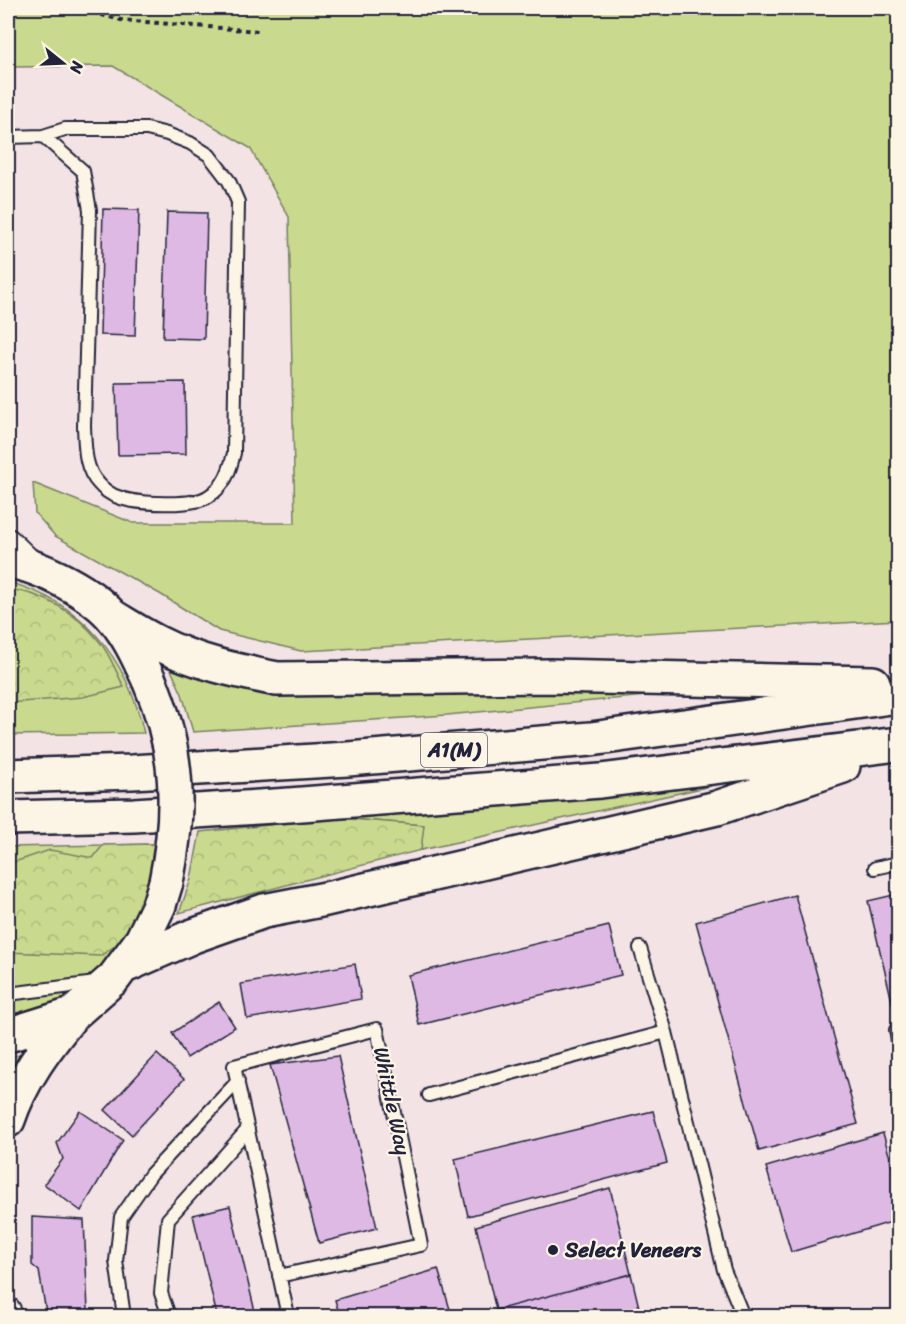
<svg xmlns="http://www.w3.org/2000/svg" width="906" height="1324" viewBox="0 0 906 1324" font-family="Sriracha,sans-serif">
  <defs>
    <pattern id="forest-crowns" width="20" height="18" patternUnits="userSpaceOnUse" patternTransform="scale(1.5)"><rect width="20" height="18" fill="#c9da8e"/><path d="M2 6a3 3 0 1 1 6 0M12 15a3 3 0 1 1 6 0" fill="none" stroke="#acbb7b"/></pattern>
  </defs>
  <rect width="100%" height="100%" fill="#f3e3e5"/>
  <filter id="ink" filterUnits="userSpaceOnUse"><feTurbulence type="fractalNoise" baseFrequency=".0167" numOctaves="2"/><feDisplacementMap in="SourceGraphic" scale="12" xChannelSelector="R" yChannelSelector="G"/><feConvolveMatrix kernelMatrix="1 2 1 2 8 2 1 2 1" color-interpolation-filters="sRGB"/></filter>
  <g filter="url(#ink)">
    <path fill="#c9da8e" stroke="#767e64" stroke-width="1.5" d="M 8,8 L 898,8 L 898,620 L 301,651 L 219,631 L 160,594 L 55,536 L 35,513 L 33,483 L 133,523 L 295,523 L 289,217 L 250,148 L 113,66 L 8,67 Z
      M 8,582 C 83,602 127,658 144,733 L 8,735 Z
      M 168,663 L 740,687 L 447,715 L 193,732 L 182,694 Z
      M 711,786 L 421,850 L 423,825 L 337,818 Z
      M 154,844 L 136,920 L 108,962 L 90,979 L 70,995 L 48,1007 L 8,1021 L 8,847 Z
      M 21,1055 L 8,1082 L 8,1056 Z"/>
    <path fill="url(#forest-crowns)" stroke="#767e64" stroke-width="1.5" d="M 8,589 C 43,593 77,613 99,641 C 110,654 116,672 124,687 L 83,697 L 8,703 Z
      M 337,818 L 424,825 L 421,850 L 179,913 L 191,879 L 200,832 Z
      M 154,844 L 151,872 L 145,896 L 123,941 L 100,956 L 8,952 L 8,864 L 50,850 L 93,858 L 103,845 Z"/>
    <path fill="#ddb9e4" stroke="#22223b" stroke-width="1.5" d="M 103,209 L 139,210 L 135,336 L 100,335 Z
      M 167,212 L 207,213 L 204,339 L 163,338 Z
      M 185,382 L 186,454 L 118,455 L 116,383 Z
      M 898,894 L 898,1018 L 896,1018 L 868,901 Z
      M 795,895 L 858,1124 L 759,1151 L 696,922 Z
      M 609,926 L 621,975 L 419,1025 L 408,975 Z
      M 355,964 L 361,999 L 247,1019 L 241,984 Z
      M 219,1002 L 235,1027 L 187,1058 L 172,1033 Z
      M 157,1054 L 184,1079 L 132,1135 L 105,1110 Z
      M 338,1056 L 377,1228 L 319,1243 L 270,1065 Z
      M 80,1111 L 123,1140 L 81,1211 L 44,1184 L 63,1159 L 57,1143 Z
      M 653,1111 L 667,1163 L 468,1216 L 455,1159 Z
      M 883,1133 L 898,1187 L 898,1220 L 791,1252 L 766,1167 Z
      M 610,1188 L 631,1274 L 496,1310 L 476,1226 Z
      M 230,1206 L 256,1316 L 217,1316 L 193,1215 Z
      M 32,1217 L 84,1220 L 88,1311 L 46,1312 L 39,1271 L 32,1265 Z
      M 438,1269 L 452,1316 L 340,1316 L 335,1300 Z
      M 631,1274 L 641,1316 L 498,1316 L 496,1310 Z"/>
    <g fill="none" stroke-linecap="round" stroke-linejoin="round">
      <g stroke="#22223b" stroke-width="16">
        <path id="lane" d="M 8,137 L 43,136 L 65,129 L 147,129 L 167,134 L 190,143 L 209,155 L 229,181 L 238,202 L 234,453 C 230,470 225,486 209,496 C 194,507 135,504 118,497 C 111,495 103,489 99,484 C 84,469 85,446 84,426 L 90,210 L 83,171 L 43,136
          M 875,868 L 898,863
          M 640,948 L 666,1032
          M 8,994 L 96,983
          M 896,1030 L 898,1041
          M 429,1095 L 666,1032 L 724,1270 L 743,1316
          M 279,1276 L 421,1245 L 377,1029 L 234,1066 L 288,1316
          M 124,1316 L 116,1261 L 121,1217 L 151,1174 L 238,1081
          M 169,1316 L 161,1293 L 168,1219 L 248,1129"/>
      </g>
      <g stroke="#22223b" stroke-width="28">
        <path id="street" d="M 8,541 L 36,568
          M 8,1310 L 9,1316"/>
      </g>
      <g stroke="#22223b" stroke-width="38">
        <path id="highway" d="M 8,561 C 41,566 94,593 115,620 C 130,638 139,659 149,680
          M 113,617 C 128,626 142,635 158,643 C 195,662 237,671 277,679 L 550,676 L 873,683
          M 8,776 L 132,772 L 348,759 L 591,739 L 898,696
          M 8,818 L 134,815 L 289,805 L 600,781 L 898,744
          M 124,966 L 193,936 L 264,911 L 326,899 L 717,808 L 843,766
          M 8,1035 L 72,1015 L 114,978 L 142,940 L 159,905 L 166,882
          M 8,1120 C 21,1080 46,1047 72,1015"/>
      </g>
      <path stroke="#22223b" stroke-width="4" stroke-dasharray="4.5 4.5" stroke-linecap="butt" d="M 75,8 L 121,20 L 258,31"/>
      <use href="#lane" stroke="#fcf5e5" stroke-width="12"/>
      <use href="#street" stroke="#fcf5e5" stroke-width="24"/>
      <use href="#highway" stroke="#fcf5e5" stroke-width="33"/>
      <g stroke="#22223b" stroke-width="38" stroke-linecap="butt">
        <path id="highway-bridge" d="M 149,680 C 179,749 181,809 166,882"/>
      </g>
      <use href="#highway-bridge" stroke="#fcf5e5" stroke-width="33"/>
    </g>
  </g>
  <circle fill="#22223b" stroke="#fcf5e5" stroke-width="2" cx="553" cy="1250" r="6"/>
  <g text-anchor="middle" dominant-baseline="central" stroke-width="4.5" stroke-linejoin="round" paint-order="stroke">
    <rect fill="#fcf5e5" stroke="#63616e" stroke-width="1.5" x="421" y="733" width="66" height="34" rx="4.5"/>
    <g font-size="20" font-weight="bold" fill="#22223b">
      <text x="454" y="750">A1(M)</text>
    </g>
    <g font-size="21" fill="#22223b" stroke="#fcf5e5">
      <text transform="translate(392 1101) rotate(78)">Whittle Way</text>
    </g>
    <g font-size="21" font-weight="bold" fill="#22223b" stroke="#fcf5e5" text-anchor="start">
      <text x="565" y="1250">Select Veneers</text>
    </g>
  </g>
  <rect width="906" height="1324" fill="none" stroke="#fcf5e5" stroke-width="30"/>
  <rect x="15" y="15" width="876" height="1294" fill="none" stroke="#22223b" stroke-width="2" filter="url(#ink)"/>
  <g transform="translate(63 63) rotate(108)" stroke="#fcf5e5" stroke-width="4.5" paint-order="stroke">
  <path d="M0-4.5L10 22L0 15L-10 22Z" fill="#22223b"/>
  <text y="-9" font-size="16" font-weight="bold" text-anchor="middle" fill="#22223b">N</text>
  </g>
</svg>
